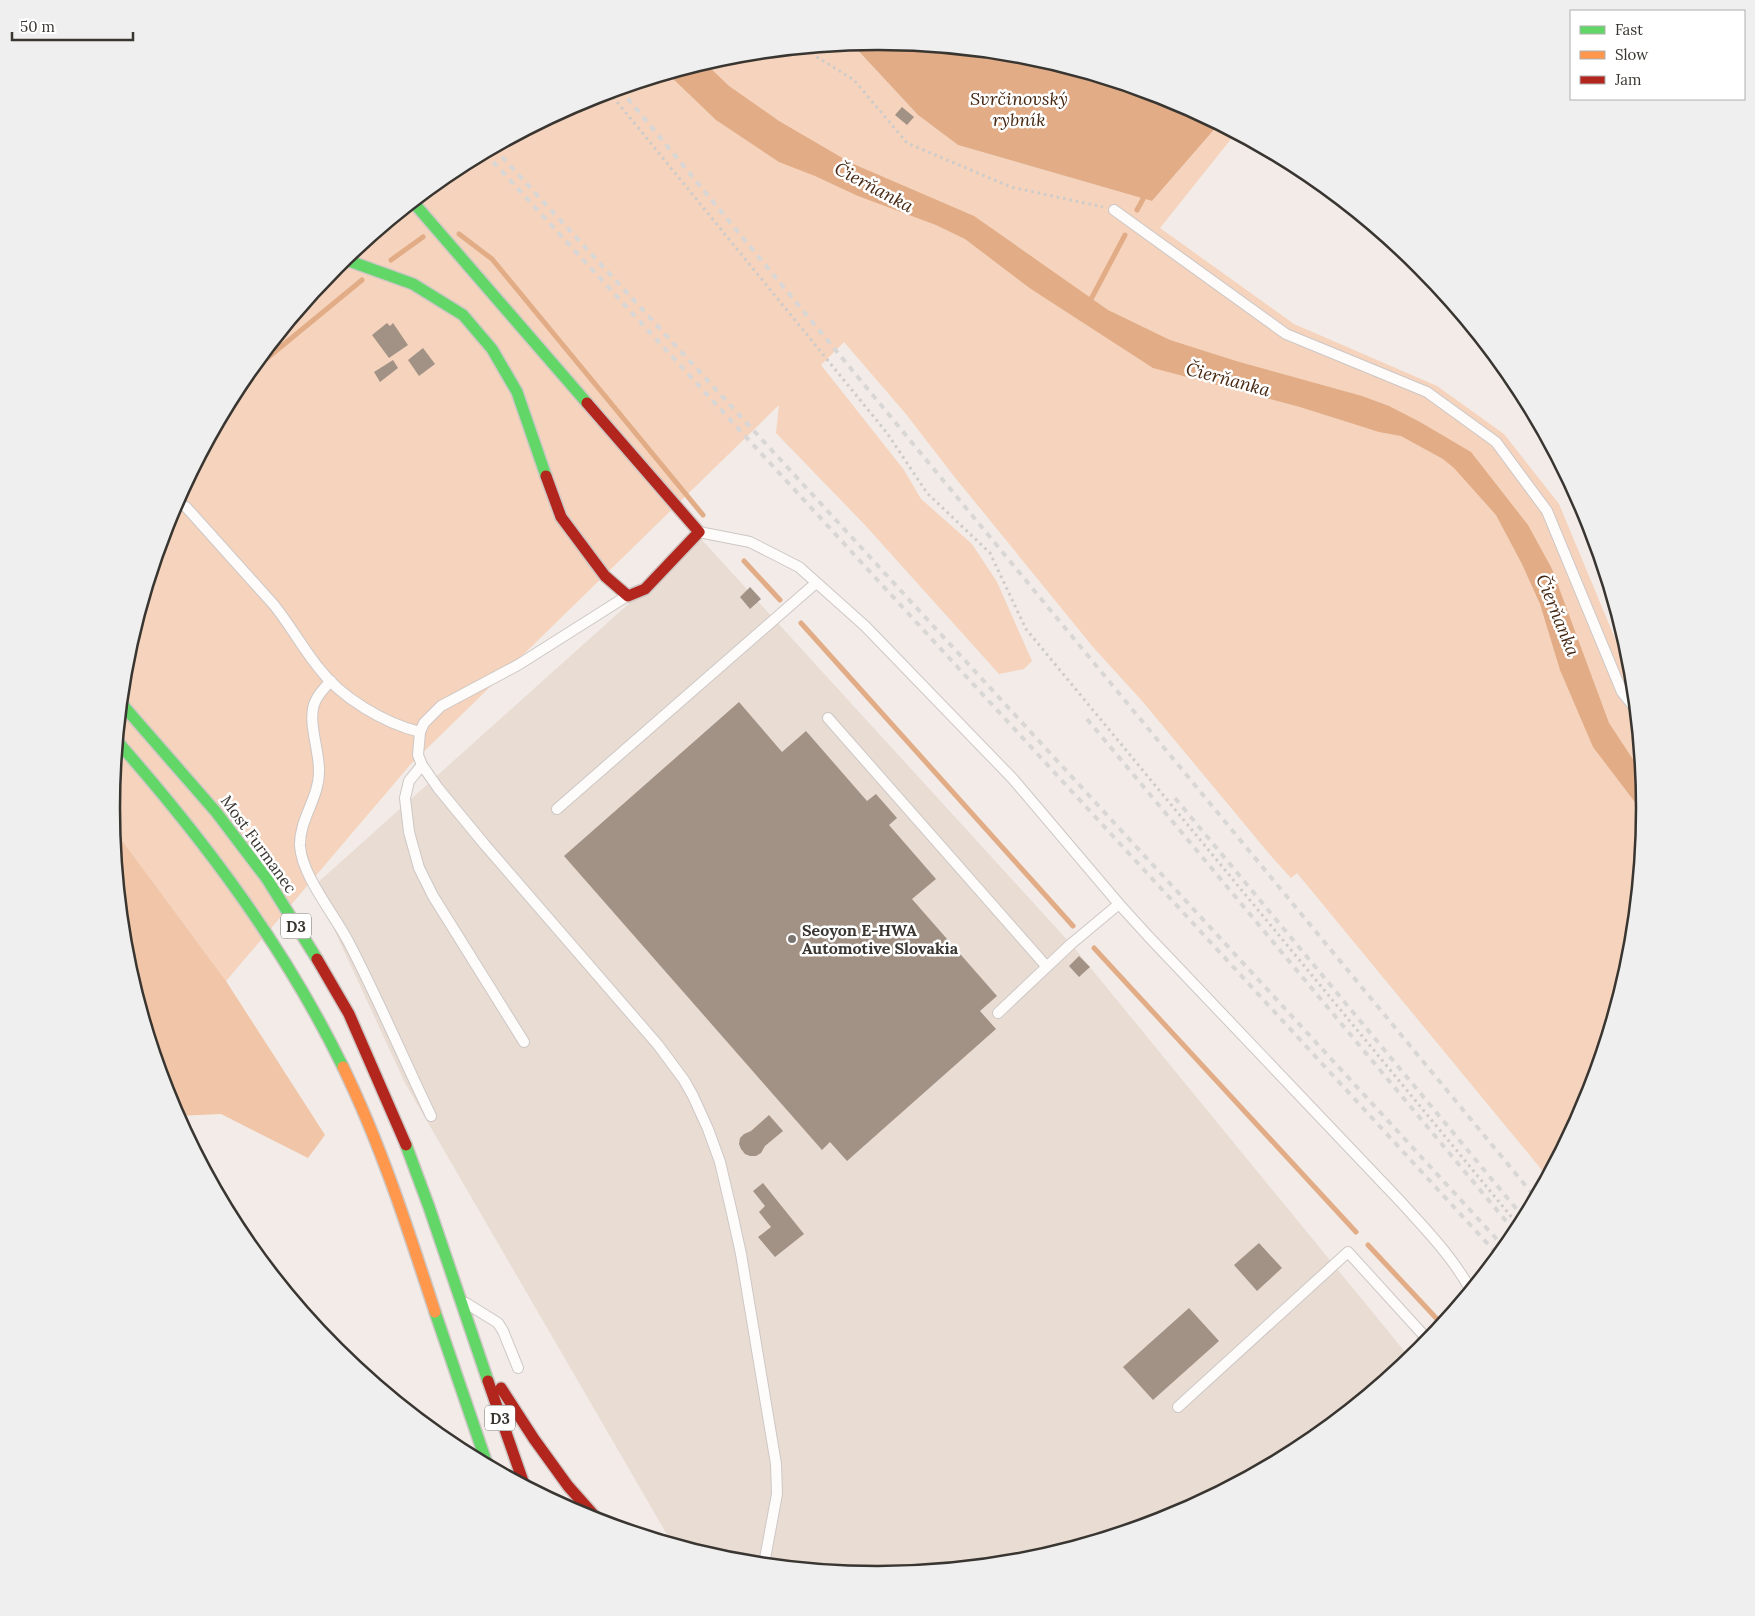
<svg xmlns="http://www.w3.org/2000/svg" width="1755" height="1616" viewBox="0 0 1755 1616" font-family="Lora,serif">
  <rect width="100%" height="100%" fill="#f2ebe7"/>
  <path fill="#e9dcd3" d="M 701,539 L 1071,944 L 1410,1358 L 1303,1446 L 1171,1516 L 1027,1560 L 877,1575 L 728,1560 L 672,1543 L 405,1083 L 314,886 Z"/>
  <path fill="#f5d3bc" d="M 852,44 L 918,115 L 958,145 L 1152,201 L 1218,125 L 1235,134 L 1160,228 L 1294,324 L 1437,386 L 1504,434 L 1559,504 L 1631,677 L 1644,808 L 1629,958 L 1586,1102 L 1546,1175 L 1297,873 L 1291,878 L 1271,856 L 1143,702 L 1093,647 L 953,475 L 906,414 L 844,342 L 821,365 L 904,470 L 921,499 L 972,544 L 997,582 L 1032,661 L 1024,669 L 999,674 L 865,525 L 776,433 L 779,405 L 410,765 L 226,981 L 113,828 L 111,808 L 126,658 L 169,514 L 240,382 L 336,266 L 452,170 L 584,100 L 728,56 Z"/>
  <path fill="#f1c5a7" d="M 113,828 L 226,981 L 325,1135 L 308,1158 L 221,1114 L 177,1116 L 169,1101 L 125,957 Z"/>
  <path fill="#e1ac86" d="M 878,41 L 1027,56 L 1171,100 L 1218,125 L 1152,201 L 958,145 L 918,115 L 852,44 Z
    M 705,63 L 729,86 L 779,121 L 851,163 L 974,216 L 1108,310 L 1170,340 L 1236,361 L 1362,396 L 1389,406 L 1420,422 L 1471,452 L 1528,525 L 1552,569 L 1609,723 L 1640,770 L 1644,814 L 1593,747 L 1560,670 L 1540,604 L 1522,564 L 1496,515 L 1454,468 L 1443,459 L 1401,436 L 1379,432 L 1300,407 L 1153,368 L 1031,289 L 965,239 L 936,225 L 858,196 L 815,176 L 779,162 L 716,120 L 668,74 Z"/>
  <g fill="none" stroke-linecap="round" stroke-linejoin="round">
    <path stroke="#e1ac86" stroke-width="5" d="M 1137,210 L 1143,199 L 1143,193
      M 459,234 L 492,259 L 703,515
      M 391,260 L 423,237
      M 1089,303 L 1125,235
      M 243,378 L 362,280
      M 744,561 L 780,600
      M 801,623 L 1073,926
      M 1094,948 L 1356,1232
      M 1368,1245 L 1437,1319 L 1438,1327"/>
  </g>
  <path fill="#a29285" d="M 902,107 L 914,117 L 907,125 L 895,115 Z
    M 387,323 L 390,326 L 393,323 L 408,345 L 389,358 L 372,335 Z
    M 423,348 L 435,364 L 419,376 L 408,360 Z
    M 393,360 L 398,368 L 380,382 L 374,372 Z
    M 750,587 L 761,599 L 750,609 L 740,597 Z
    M 739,702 L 782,752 L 806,731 L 867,801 L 876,794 L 897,818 L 889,825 L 936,879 L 912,899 L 997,996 L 980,1011 L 996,1029 L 847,1161 L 830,1142 L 822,1150 L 564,856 Z
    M 1079,956 L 1090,967 L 1079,977 L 1069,966 Z
    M 769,1115 L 783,1131 L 765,1146 L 761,1153 L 756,1156 L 750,1156 L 745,1154 L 741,1149 L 739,1144 L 740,1138 L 744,1134 L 751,1131 Z
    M 763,1183 L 804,1234 L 775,1257 L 758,1237 L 771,1227 L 759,1212 L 765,1206 L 753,1191 Z
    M 1259,1243 L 1282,1268 L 1257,1291 L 1234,1265 Z
    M 1189,1308 L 1219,1341 L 1153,1400 L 1123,1367 Z"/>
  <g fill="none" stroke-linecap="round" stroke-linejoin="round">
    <g stroke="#cdc7c5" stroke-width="12">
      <path id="lane" d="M 1114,210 L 1286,334 L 1427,392 L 1496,442 L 1547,511 L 1622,692 L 1634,707
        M 186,507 L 274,605 C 290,625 302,647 318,667 C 341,698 384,723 420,732
        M 699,532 L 750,542 L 799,567 L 865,626 L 1013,779 L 1119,904 L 1149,937 L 1401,1202 C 1426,1230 1452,1256 1470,1289
        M 627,596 L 518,665 L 441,706 L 424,723 L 420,732 L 418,755 L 422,765 L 438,788 L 485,845 L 658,1045 L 684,1080 L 693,1096 L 708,1129 L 720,1162 L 732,1213 L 741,1254 L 776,1464 L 777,1494 L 764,1564
        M 331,681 C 325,687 318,694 315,702 C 307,720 319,749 319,770 C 320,797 299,819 300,846 C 302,876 334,914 348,941 C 378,998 403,1058 431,1116
        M 828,718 L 1047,967
        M 422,765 L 409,781 L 405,798 L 409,832 L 419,868 L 433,896 L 524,1042
        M 557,809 L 816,583
        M 998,1013 L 1071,944 L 1119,904
        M 466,1303 L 498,1323 L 503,1331 L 518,1368
        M 1178,1407 L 1348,1252 L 1428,1340"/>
    </g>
    <g stroke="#cdc7c5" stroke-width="14">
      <path id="fast" d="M 413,202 L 587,403
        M 346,257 L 352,262 L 413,284 L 463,315 L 492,349 L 517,392 L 546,476
        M 121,703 L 216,812 L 267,879 L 317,959
        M 117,741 C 205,841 284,946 343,1067
        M 406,1145 L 429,1207 L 488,1381
        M 435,1312 L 487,1464"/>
    </g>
    <g stroke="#cdc7c5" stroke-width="14">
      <path id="slow" d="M 343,1067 C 381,1145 408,1229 435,1312"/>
    </g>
    <g stroke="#cdc7c5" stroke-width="14">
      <path id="jam" d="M 546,476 L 561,517 L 605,576 L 628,596 L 645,589 L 699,532 L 587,403
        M 317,959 L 349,1014 L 406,1145
        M 488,1381 L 524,1484
        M 501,1388 L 534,1439 L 568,1486 L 599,1521"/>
    </g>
    <path stroke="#ceccca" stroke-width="3" stroke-dasharray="2.5 4" stroke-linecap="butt" d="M 807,48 L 817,57 L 854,80 L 907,143 L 1011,187 L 1103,207
      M 609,92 L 887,433 L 927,493 L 990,553 L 1026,629 L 1519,1226"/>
    <use href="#lane" stroke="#fdfcfb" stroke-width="10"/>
    <use href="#fast" stroke="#63d668" stroke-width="11"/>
    <use href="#slow" stroke="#ff974d" stroke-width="11"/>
    <use href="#jam" stroke="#b3261e" stroke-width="11"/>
    <path stroke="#d9d7d6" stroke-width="4" stroke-dasharray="6 6" stroke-linecap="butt" d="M 620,89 L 1535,1197
      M 494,148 L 1504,1247
      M 485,153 L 1498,1255
      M 1087,719 L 1516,1233
      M 1175,798 L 1524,1218"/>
  </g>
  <circle fill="#7a7571" stroke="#fff" stroke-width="2" cx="792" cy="939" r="5"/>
  <g text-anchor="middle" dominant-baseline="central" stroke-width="5" stroke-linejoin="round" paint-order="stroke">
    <g fill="#fff" stroke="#74726f" stroke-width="1">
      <rect x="281" y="913.5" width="30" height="25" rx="4"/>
      <rect x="485" y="1405.5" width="30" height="25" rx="4"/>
    </g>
    <g font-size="15" font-weight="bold" fill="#393531">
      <text x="296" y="926">D3</text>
      <text x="500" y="1418">D3</text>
    </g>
    <g font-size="16" fill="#393531" stroke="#fff">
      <text transform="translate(259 844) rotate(54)">Most Furmanec</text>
    </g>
    <g font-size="16" font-weight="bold" fill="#393531" stroke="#fff" text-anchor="start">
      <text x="802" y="930">Seoyon E-HWA<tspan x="802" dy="18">Automotive Slovakia</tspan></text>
    </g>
    <g font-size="18" font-style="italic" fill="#472913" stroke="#fff">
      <text x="1019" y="98">Svrčinovský<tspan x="1019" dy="21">rybník</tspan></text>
      <text transform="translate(874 187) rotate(28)">Čierňanka</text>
      <text transform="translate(1228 379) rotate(15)">Čierňanka</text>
      <text transform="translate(1558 615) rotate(68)">Čierňanka</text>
    </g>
  </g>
  <path d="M0 0H1755V1616H0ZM120 808a758 758 0 1 1 1516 0a758 758 0 1 1-1516 0Z" fill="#efefef" fill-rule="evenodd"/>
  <path fill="none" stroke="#393531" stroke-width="2.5" d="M120 808a758 758 0 1 1 1516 0a758 758 0 1 1-1516 0Z"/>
  <rect x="1570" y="10" width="175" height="90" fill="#ffffff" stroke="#b0aead"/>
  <rect x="1580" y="26" width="25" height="8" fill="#63d668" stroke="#b0aead"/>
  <text x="1615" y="35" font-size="15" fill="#393531">Fast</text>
  <rect x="1580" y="51" width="25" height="8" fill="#ff974d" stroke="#b0aead"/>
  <text x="1615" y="60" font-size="15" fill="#393531">Slow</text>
  <rect x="1580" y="76" width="25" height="8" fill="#b3261e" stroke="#b0aead"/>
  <text x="1615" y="85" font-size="15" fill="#393531">Jam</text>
  <path d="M12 32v8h121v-8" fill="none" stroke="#393531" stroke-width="2.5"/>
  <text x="20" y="32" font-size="15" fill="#393531" stroke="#ffffff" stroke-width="4" paint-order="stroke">50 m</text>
</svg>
